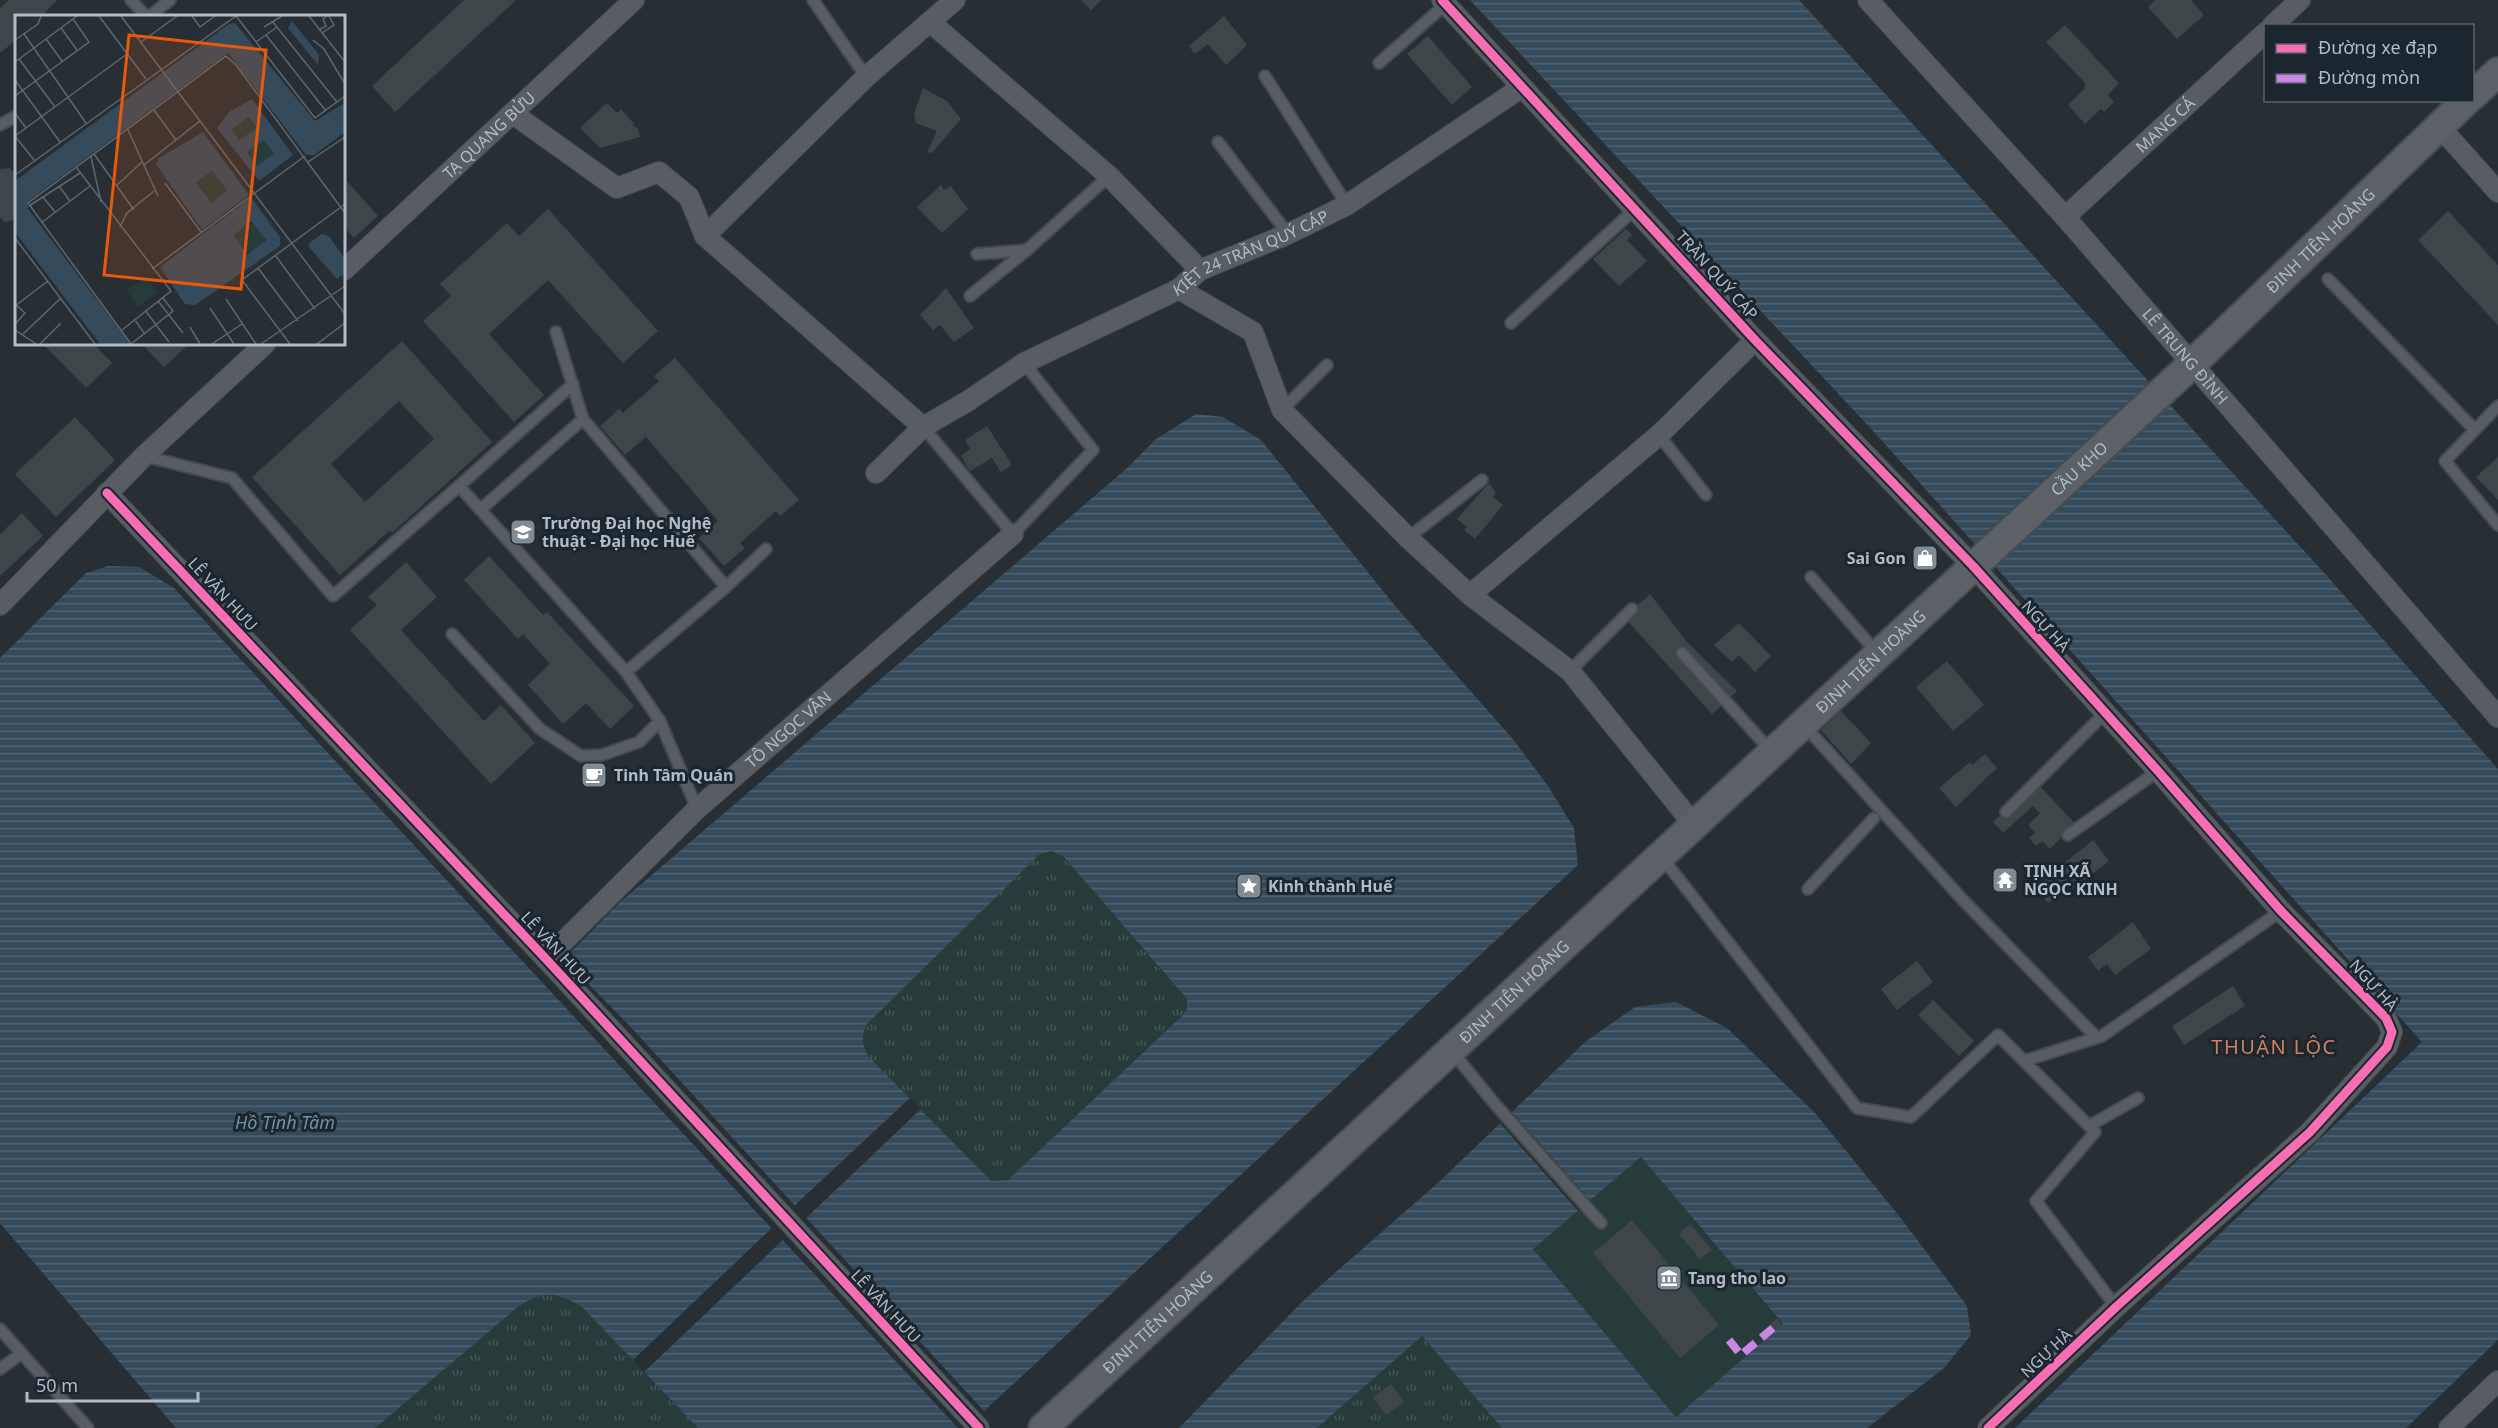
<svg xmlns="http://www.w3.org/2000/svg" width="2498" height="1428" viewBox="0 0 2498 1428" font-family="'Noto Sans',sans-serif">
  <defs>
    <pattern id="grass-tufts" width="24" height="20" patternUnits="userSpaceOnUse" patternTransform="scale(1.5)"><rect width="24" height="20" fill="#273c3a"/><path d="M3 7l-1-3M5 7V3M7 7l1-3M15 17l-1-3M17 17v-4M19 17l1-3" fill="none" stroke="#445655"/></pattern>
    <pattern id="water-rules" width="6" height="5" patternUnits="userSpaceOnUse" patternTransform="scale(1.5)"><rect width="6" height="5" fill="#354b5c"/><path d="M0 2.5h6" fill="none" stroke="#506372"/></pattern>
  </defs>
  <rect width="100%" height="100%" fill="#272f34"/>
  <path fill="url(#grass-tufts)" d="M 1051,851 L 1063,856 L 1187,1000 L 1187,1009 L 1183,1015 L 1008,1180 L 991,1181 L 869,1057 C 862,1045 861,1038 866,1025 L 1040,854 Z
    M 546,1294 L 564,1296 L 582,1307 L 698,1428 L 375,1428 L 519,1306 L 535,1297 Z
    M 1422,1336 L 1502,1428 L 1317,1428 Z"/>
  <path fill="#273c3a" d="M 1641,1157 L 1783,1325 L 1676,1417 L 1533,1249 Z"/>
  <path fill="url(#water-rules)" fill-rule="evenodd" d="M 1470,0 L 1799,0 L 2327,576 L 2498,769 L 2498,1340 L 2406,1428 L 2015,1428 L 2422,1042 L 1875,433 Z
    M 1196,414 L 1223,417 L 1261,440 L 1396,607 L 1512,738 L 1548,786 L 1574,828 L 1578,865 L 984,1411 L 627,1023 L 564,959 L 619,903 L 1126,469 L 1156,439 ZM 1051,851 L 1063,856 L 1187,999 L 1187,1009 L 1183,1015 L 1008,1180 L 991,1181 L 869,1057 C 862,1045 861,1038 866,1025 L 1040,854 Z
    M 108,566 L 139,567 L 174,588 L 958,1428 L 698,1428 L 582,1307 C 556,1292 545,1290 519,1306 L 375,1428 L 176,1428 L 0,1223 L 0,658 L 86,573 Z
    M 1676,1002 L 1727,1028 L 1815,1113 L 1900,1217 L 1967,1306 L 1971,1335 L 1944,1368 L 1867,1428 L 1502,1428 L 1422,1336 L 1317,1428 L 1179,1428 L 1304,1300 L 1440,1181 L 1585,1042 L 1635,1007 ZM 1641,1157 L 1783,1324 L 1676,1417 L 1533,1249 Z"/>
  <path fill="#272f34" d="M 910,1098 L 921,1109 L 804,1220 L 793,1207 Z
    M 1510,1110 L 1590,1200 L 1578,1211 L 1498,1121 Z
    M 774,1226 L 785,1238 L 644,1372 L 633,1360 Z"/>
  <path fill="#3f464a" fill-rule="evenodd" d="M 9,0 L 57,0 L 42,16 L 16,16 L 16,40 L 0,53 L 0,8 Z
    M 464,0 L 516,0 L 395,112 L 372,86 Z
    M 1081,0 L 1101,0 L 1091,10 Z
    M 2155,0 L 2191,0 L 2204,15 L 2177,39 L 2148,7 Z
    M 1224,16 L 1247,45 L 1226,65 L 1208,44 L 1195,54 L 1189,46 Z
    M 2065,25 L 2119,83 L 2108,95 L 2114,102 L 2104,112 L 2101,109 L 2085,124 L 2068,105 L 2084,89 L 2085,83 L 2046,42 Z
    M 1428,36 L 1472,87 L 1452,105 L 1407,54 Z
    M 923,88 L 947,101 L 961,119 L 932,153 L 927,152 L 937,131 L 916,123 L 914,114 Z
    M 607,103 L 617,113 L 621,109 L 628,117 L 634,124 L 632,125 L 638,129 L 640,137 L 600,148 L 580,128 Z
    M 10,168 L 16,175 L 16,219 L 5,222 L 0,217 L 0,169 Z
    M 344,178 L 378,216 L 354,238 L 344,227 Z
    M 941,185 L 944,190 L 951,186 L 968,209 L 942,233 L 917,207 Z
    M 548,209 L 658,331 L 623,363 L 548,280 L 489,334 L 544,395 L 514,422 L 423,321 L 451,296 L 440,284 L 507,223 L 519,236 Z
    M 2448,211 L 2498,265 L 2498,325 L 2418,240 Z
    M 1626,229 L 1632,235 L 1627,240 L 1647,261 L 1619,286 L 1593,259 Z
    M 946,288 L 974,328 L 954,342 L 940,325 L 933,330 L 920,315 Z
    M 402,341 L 492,442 L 392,533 L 390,530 L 340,575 L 252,477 ZM 399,401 L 434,439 L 365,502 L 331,464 Z
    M 43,344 L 94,344 L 112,363 L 86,388 Z
    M 142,344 L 189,344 L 164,367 Z
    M 675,358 L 799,500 L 780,516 L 776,511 L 740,543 L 745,548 L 724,566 L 699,538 L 718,521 L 646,437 L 625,455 L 600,426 L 619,409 L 623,413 L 659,381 L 654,376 Z
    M 75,417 L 115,460 L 56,517 L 15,474 Z
    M 987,426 L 1012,465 L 1001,472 L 992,458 L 970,471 L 961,456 L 970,449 L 965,440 Z
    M 2498,457 L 2498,500 L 2476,477 Z
    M 1489,483 L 1496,493 L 1493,497 L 1503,505 L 1475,539 L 1464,530 L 1467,527 L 1457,519 Z
    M 22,513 L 43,536 L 0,576 L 0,534 Z
    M 489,556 L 543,615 L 547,612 L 634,706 L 610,729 L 586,703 L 563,724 L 528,685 L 550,664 L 523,634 L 518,639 L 464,580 Z
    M 406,562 L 437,597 L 401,630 L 484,721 L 501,705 L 535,743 L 491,784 L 350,630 L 377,605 L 368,597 Z
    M 1650,594 L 1687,642 L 1737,691 L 1712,714 L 1624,617 Z
    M 1739,623 L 1771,656 L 1755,672 L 1739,655 L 1732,662 L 1714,645 Z
    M 1947,661 L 1984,705 L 1953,731 L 1916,687 Z
    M 1841,711 L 1871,743 L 1851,764 L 1821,730 Z
    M 1985,754 L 1997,768 L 1956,807 L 1939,788 L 1970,762 L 1972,765 Z
    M 2037,783 L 2082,831 L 2068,843 L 2062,837 L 2050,849 L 2042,841 L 2036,846 L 2029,838 L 2035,833 L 2028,825 L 2040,813 L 2033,806 L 2003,833 L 1993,822 Z
    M 2093,840 L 2109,861 L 2074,888 L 2071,885 L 2048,903 L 2035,887 Z
    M 2133,922 L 2151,949 L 2115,975 L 2107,964 L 2098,971 L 2088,957 Z
    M 1917,961 L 1933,982 L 1897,1010 L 1881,989 Z
    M 2233,986 L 2245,1006 L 2184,1045 L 2172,1026 Z
    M 1933,1000 L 1974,1041 L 1959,1056 L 1918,1015 Z
    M 1632,1220 L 1719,1325 L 1680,1358 L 1593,1253 Z
    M 1690,1224 L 1712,1250 L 1700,1259 L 1679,1234 Z
    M 1777,1318 L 1783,1325 L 1775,1331 L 1770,1324 Z
    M 1391,1384 L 1404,1402 L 1386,1415 L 1373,1397 Z"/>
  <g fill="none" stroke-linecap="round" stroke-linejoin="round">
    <g stroke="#454b4f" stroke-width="14">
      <path id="service" d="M 131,0 L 146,16
        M 813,0 L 866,77
        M 150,16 L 170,0
        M 1379,63 L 1446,4
        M 1265,76 L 1347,205
        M 0,125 L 16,116
        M 1218,142 L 1288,234
        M 977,254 L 1027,250
        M 2328,279 L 2474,429
        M 970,296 L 1027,250 L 1109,176
        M 1511,323 L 1636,208
        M 556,332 L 583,419 L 726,587
        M 2498,406 L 2445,461 L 2498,525
        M 1282,410 L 1327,365
        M 923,427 L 1013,534 L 1093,450 L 1024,363
        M 1659,435 L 1706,495
        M 144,456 L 232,478 L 333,596 L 459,486 L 626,672 L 660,721 L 697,809
        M 459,486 L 573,384
        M 480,510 L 583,419
        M 1408,538 L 1482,480
        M 1811,577 L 1877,653
        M 452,634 L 540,729 L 581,756 L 602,755 L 639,742 L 660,721
        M 1682,653 L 1771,751
        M 1570,671 L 1632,609
        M 626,672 L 726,587 L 766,549
        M 1803,724 L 1963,900 L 2097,1038
        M 2006,812 L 2105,713
        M 2068,835 L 2158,771
        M 1661,856 L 1857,1108 L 1911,1117 L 1998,1035 L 2095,1132 L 2036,1201 L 2116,1307
        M 1808,889 L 1874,818
        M 1451,1050 L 1494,1103 L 1601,1223
        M 2024,1061 L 2102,1036 L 2281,911
        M 2089,1126 L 2138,1098
        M 0,1329 L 88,1428
        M 0,1369 L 22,1353"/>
    </g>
    <g stroke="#454b4f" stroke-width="22">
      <g id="minor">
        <path d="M 1442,0 L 1755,340 L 1973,566 L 2158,771 L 2281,911 L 2386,1018 L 2392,1032 L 2387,1047 L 2310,1132 L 2116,1307 L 1988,1428"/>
        <path id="s1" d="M 1868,0 L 2065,217 L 2498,717"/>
        <path d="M 930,22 L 1109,176 L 1200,270"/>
        <path d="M 2272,26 L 2300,0"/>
        <path d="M 512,113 L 617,188 L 659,172 L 689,197 L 705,236 L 923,427"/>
        <path d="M 2439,126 L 2498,192"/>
        <path id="s2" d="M 2065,217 L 2266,32"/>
        <path d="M 705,236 L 866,77 L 955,0"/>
        <path id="s3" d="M 344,270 L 634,0"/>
        <path d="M 1179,289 L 1253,332 L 1282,410 L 1408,538 L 1470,595 L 1570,671 L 1694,825"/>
        <path id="s4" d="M 876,473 L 923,427 L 968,401 L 1024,363 L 1179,289 L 1200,270 L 1288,234 L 1347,205 L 1522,87"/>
        <path d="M 107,493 L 546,959 L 979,1428"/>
        <path d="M 1470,595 L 1659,435 L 1755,340"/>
        <path d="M 0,605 L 144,456 L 265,344"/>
        <path id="s5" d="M 546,959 L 697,809 L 1013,534"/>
        <path d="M 2449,1428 L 2498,1381"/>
      </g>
    </g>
    <g stroke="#454b4f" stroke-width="32">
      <g id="secondary">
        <path d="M 2472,96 L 2498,72"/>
        <path id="s6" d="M 1043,1428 L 2193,363 L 2467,100"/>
      </g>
    </g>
    <use href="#service" stroke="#575d63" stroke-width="10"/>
    <use href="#minor" stroke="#575d63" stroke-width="20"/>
    <use href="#secondary" stroke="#5c6168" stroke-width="28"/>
    <path stroke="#c787e3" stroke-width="8" stroke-dasharray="15 8" stroke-linecap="butt" d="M 1729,1340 L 1741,1355 L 1773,1328"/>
    <g stroke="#1b262e" stroke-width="13">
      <path id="cycleway" d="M 1442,0 L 1755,340 L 1973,566 L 2158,771 L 2281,911 L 2386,1018 L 2392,1032 L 2387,1047 L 2310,1132 L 2116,1307 L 1988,1428
        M 107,493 L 546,959 L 979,1428"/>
    </g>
    <use href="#cycleway" stroke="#f96db3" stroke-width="9"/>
  </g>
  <defs>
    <g id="university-square" transform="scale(1.35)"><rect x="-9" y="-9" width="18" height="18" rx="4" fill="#818b93" stroke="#1b262e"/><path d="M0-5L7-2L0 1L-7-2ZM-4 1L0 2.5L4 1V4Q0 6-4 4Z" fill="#fff"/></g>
    <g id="shop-square" transform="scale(1.35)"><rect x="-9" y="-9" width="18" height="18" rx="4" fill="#818b93" stroke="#1b262e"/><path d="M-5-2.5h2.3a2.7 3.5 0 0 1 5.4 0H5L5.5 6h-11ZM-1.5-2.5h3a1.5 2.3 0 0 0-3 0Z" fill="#fff"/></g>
    <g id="cafe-square" transform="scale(1.35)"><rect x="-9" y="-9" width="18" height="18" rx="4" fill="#818b93" stroke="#1b262e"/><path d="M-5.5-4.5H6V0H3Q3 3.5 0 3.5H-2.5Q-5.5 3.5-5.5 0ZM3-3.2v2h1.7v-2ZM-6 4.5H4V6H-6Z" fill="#fff"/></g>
    <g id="temple-square" transform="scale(1.35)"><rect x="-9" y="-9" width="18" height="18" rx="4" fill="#818b93" stroke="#1b262e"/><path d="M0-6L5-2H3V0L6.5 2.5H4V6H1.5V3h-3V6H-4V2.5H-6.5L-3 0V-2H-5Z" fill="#fff"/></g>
    <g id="sight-square" transform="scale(1.35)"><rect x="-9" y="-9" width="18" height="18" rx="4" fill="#818b93" stroke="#1b262e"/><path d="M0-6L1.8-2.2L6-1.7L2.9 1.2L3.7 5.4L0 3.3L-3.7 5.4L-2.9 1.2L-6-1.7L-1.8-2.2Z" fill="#fff"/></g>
    <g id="museum-square" transform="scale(1.35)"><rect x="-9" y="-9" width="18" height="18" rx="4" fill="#818b93" stroke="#1b262e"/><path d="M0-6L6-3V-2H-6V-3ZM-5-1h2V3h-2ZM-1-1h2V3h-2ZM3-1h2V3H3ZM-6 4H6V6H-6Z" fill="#fff"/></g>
  </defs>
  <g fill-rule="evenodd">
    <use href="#university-square" x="523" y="532"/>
    <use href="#shop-square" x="1925" y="558"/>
    <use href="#cafe-square" x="594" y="775"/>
    <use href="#temple-square" x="2005" y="880"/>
    <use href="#sight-square" x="1249" y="886"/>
    <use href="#museum-square" x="1669" y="1278"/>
  </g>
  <g text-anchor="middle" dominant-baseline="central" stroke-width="6" stroke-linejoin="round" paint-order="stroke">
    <g font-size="16" fill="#b1bcc6" stroke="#1b262e">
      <text stroke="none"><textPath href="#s2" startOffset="136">MANG CÁ</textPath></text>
      <text stroke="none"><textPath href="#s3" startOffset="198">TẠ QUANG BỬU</textPath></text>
      <text stroke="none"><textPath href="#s6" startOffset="1744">ĐINH TIÊN HOÀNG</textPath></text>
      <text stroke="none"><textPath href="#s4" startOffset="438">KIỆT 24 TRẦN QUÝ CÁP</textPath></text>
      <text transform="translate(1717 275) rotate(48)">TRẦN QUÝ CÁP</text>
      <text stroke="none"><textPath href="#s1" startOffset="477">LÊ TRUNG ĐÌNH</textPath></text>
      <text stroke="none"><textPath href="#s6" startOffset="1412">CẦU KHO</textPath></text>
      <text transform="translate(223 594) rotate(47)">LÊ VĂN HƯU</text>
      <text transform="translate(2046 626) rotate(48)">NGỰ HÀ</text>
      <text stroke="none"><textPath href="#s6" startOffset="1128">ĐINH TIÊN HOÀNG</textPath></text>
      <text stroke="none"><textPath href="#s5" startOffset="334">TÔ NGỌC VÂN</textPath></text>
      <text transform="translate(556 948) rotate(47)">LÊ VĂN HƯU</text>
      <text transform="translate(2374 985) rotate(48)">NGỰ HÀ</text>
      <text stroke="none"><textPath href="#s6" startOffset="642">ĐINH TIÊN HOÀNG</textPath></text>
      <text transform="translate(886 1306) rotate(47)">LÊ VĂN HƯU</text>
      <text stroke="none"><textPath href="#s6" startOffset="156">ĐINH TIÊN HOÀNG</textPath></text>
      <text transform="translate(2046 1353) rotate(-43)">NGỰ HÀ</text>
    </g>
    <g font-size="16" font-weight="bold" fill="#b1bcc6" stroke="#1b262e" text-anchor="start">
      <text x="542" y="523">Trường Đại học Nghệ<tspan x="542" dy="18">thuật - Đại học Huế</tspan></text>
      <text x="1906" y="558" text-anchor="end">Sai Gon</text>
      <text x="614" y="775">Tinh Tâm Quán</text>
      <text x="2024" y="871">TỊNH XÃ<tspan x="2024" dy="18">NGỌC KINH</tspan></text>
      <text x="1268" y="886">Kinh thành Huế</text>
      <text x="1688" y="1278">Tang tho lao</text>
    </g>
    <g font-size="18" font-style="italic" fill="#7192a9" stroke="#1b262e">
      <text x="285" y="1122">Hồ Tịnh Tâm</text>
    </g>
    <g font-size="20" letter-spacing="1.5" fill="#d17f60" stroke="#1b262e">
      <text x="2274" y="1046">THUẬN LỘC</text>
    </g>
  </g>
  <g transform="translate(15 15)">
    <rect width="330" height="330" fill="#272f34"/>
    <path d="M 249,124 L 260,139 L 242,152 L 232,137 ZM 197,156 L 212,175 L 197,188 L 181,168 ZM221 223a14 14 0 1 1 28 0a14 14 0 1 1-28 0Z" fill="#273c3a"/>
    <path d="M 234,102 L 242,113 L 224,125 L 217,114 ZM 133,264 L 142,277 L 123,292 L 111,274 Z" fill="#273c3a"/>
    <path d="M 277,6 L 304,40 L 303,50 L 273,13 ZM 220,8 L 300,106 L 330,88 L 330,117 L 299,140 L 291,140 L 213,38 L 13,186 L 13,194 L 115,329 L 85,329 L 0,217 L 0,166 L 214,9 ZM 237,84 L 278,140 L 244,166 L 202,113 L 214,97 ZM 234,102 L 242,113 L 224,125 L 217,114 ZM 249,125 L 259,139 L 242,151 L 232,137 ZM 188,117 L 234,180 L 187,215 L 141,149 L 144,143 ZM 197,156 L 212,175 L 197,188 L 181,168 ZM 236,182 L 265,222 L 265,231 L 180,290 L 170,289 L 145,252 ZM 236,206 L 251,225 L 232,240 L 219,220 ZM 307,219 L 314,221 L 330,244 L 330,258 L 322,264 L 294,232 L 294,228 Z" fill="#354b5c" fill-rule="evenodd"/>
    <path fill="none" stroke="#5e676e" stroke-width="1.5" d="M 84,1 L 131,64M 106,1 L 330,299M 177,1 L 185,12 L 200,1M 294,1 L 330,47M 257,6 L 322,87M 249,12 L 267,1M 46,13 L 62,35M 304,15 L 311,11 L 308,4 L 312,1M 307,18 L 319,10 L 314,1M 9,19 L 71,108M 251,20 L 311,96M 31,24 L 47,46M 0,25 L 23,9 L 26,1M 298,25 L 309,34 L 330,69M 126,27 L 162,1M 241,27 L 262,12M 4,44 L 40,92M 0,47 L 62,1M 0,65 L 45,127M 0,81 L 74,27 L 58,4M 139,95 L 161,125M 0,98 L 11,113M 113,115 L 143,181M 0,121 L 112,39M 0,121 L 19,145M 79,139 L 119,195M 76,142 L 86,187M 293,147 L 330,122M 129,150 L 185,106M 61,152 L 156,276 L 107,315M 0,160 L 221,1 L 300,103 L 330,81M 150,168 L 186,217M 44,171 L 55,186M 101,171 L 127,147M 28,182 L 40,197M 14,191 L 65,158M 26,208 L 75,171M 105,212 L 112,198 L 139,176M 0,223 L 80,329M 260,240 L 300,294M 243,253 L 283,306M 137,254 L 290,141M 211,284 L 241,329M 143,286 L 168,318M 0,289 L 10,298 L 0,309M 0,291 L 33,266M 195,293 L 219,329M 130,295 L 154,327M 119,304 L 130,319M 175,312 L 185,329M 0,315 L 21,329M 7,320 L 46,283M 25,329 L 46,308M 116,329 L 13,188 L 211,41 L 221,50 L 330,198M 116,329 L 158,296 L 148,283M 197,329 L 227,309M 246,329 L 330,271M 275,329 L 227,265 L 330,189M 302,329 L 330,308"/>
    <path fill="#e8590c" fill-opacity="0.15" stroke="#e8590c" stroke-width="3" d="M 114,20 L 251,35 L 226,274 L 89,260 Z"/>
    <rect width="330" height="330" fill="none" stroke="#b1bcc6" stroke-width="3"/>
  </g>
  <rect x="2264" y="24" width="210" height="78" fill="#1b262e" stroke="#57626b" stroke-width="1.5"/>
  <rect x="2276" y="44" width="30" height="9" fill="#f96db3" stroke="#57626b" stroke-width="1.5"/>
  <text x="2318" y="54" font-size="18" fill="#b1bcc6">Đường xe đạp</text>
  <rect x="2276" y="74" width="30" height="9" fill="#c787e3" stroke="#57626b" stroke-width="1.5"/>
  <text x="2318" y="84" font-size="18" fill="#b1bcc6">Đường mòn</text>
  <path d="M27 1392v9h171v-9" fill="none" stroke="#b1bcc6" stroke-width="3"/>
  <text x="36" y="1392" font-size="18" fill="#b1bcc6" stroke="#1b262e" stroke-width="4.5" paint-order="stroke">50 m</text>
</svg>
